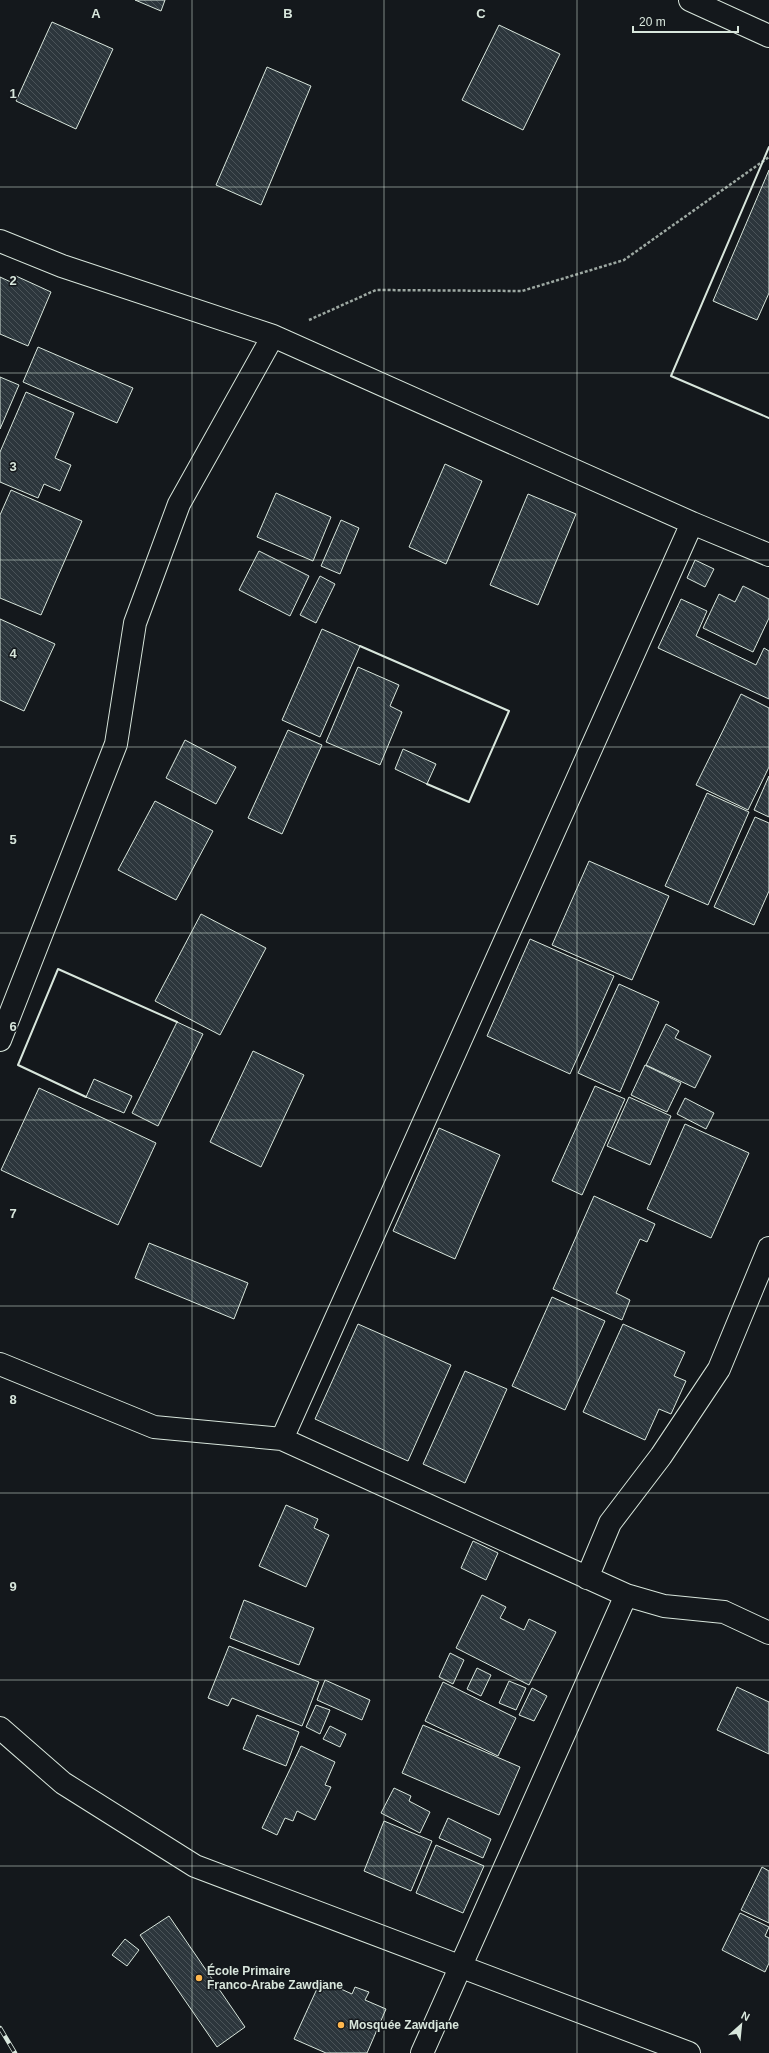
<svg xmlns="http://www.w3.org/2000/svg" width="769" height="2053" viewBox="0 0 769 2053" font-family="Arial,sans-serif">
  <defs>
    <pattern id="building-back-hatch" width="6" height="6" patternUnits="userSpaceOnUse"><rect width="6" height="6" fill="#2c363c"/><path d="M-1 5l2 2M0 0l6 6M5-1l2 2" fill="none" stroke="#4a5358"/></pattern>
  </defs>
  <rect width="100%" height="100%" fill="#14181c"/>
  <path fill="url(#building-back-hatch)" stroke="#d8e6dc" d="M 135,0 L 165,0 L 161,11 Z
    M 52,22 L 113,49 L 76,129 L 16,101 Z
    M 499,25 L 560,54 L 523,130 L 462,100 Z
    M 267,67 L 311,86 L 261,205 L 216,185 Z
    M 769,170 L 769,293 L 757,320 L 713,301 Z
    M 16,276 L 51,292 L 28,346 L 0,334 L 0,277 L 13,283 Z
    M 38,347 L 133,388 L 117,423 L 23,382 Z
    M 0,377 L 19,385 L 0,429 Z
    M 26,392 L 74,413 L 55,458 L 71,465 L 60,491 L 44,484 L 38,498 L 0,482 L 0,452 Z
    M 445,464 L 482,481 L 446,564 L 409,547 Z
    M 11,490 L 82,521 L 41,615 L 0,598 L 0,515 Z
    M 276,493 L 331,517 L 313,561 L 257,537 Z
    M 528,494 L 576,514 L 538,605 L 490,585 Z
    M 341,520 L 359,528 L 340,574 L 321,566 Z
    M 259,551 L 309,576 L 290,616 L 239,590 Z
    M 695,560 L 714,569 L 705,587 L 687,578 Z
    M 320,576 L 335,584 L 316,623 L 300,615 Z
    M 743,586 L 769,599 L 769,618 L 753,652 L 703,628 L 719,594 L 735,602 Z
    M 681,599 L 707,611 L 696,636 L 756,665 L 764,648 L 769,651 L 769,699 L 658,648 Z
    M 0,619 L 55,644 L 24,711 L 0,700 Z
    M 322,629 L 360,646 L 320,737 L 282,720 Z
    M 358,667 L 399,685 L 390,706 L 402,712 L 380,765 L 326,742 Z
    M 741,694 L 769,708 L 769,767 L 748,810 L 696,785 Z
    M 288,730 L 322,745 L 282,834 L 248,818 Z
    M 185,740 L 236,767 L 216,804 L 166,778 Z
    M 403,749 L 436,764 L 427,784 L 395,769 Z
    M 769,776 L 769,817 L 754,810 Z
    M 707,793 L 749,812 L 708,905 L 665,886 Z
    M 155,801 L 213,831 L 176,900 L 118,870 Z
    M 755,817 L 769,823 L 769,891 L 754,925 L 714,907 Z
    M 589,861 L 669,896 L 632,980 L 552,945 Z
    M 201,914 L 266,948 L 220,1035 L 155,1001 Z
    M 530,939 L 614,976 L 570,1074 L 487,1036 Z
    M 619,984 L 659,1002 L 620,1092 L 578,1073 Z
    M 177,1022 L 203,1034 L 158,1126 L 132,1113 Z
    M 666,1024 L 679,1031 L 675,1038 L 711,1056 L 695,1088 L 646,1065 Z
    M 253,1051 L 304,1075 L 261,1167 L 210,1142 Z
    M 645,1065 L 681,1083 L 667,1112 L 631,1095 Z
    M 94,1079 L 132,1096 L 124,1113 L 86,1097 Z
    M 595,1086 L 625,1099 L 582,1195 L 552,1181 Z
    M 39,1088 L 156,1143 L 118,1225 L 1,1170 Z
    M 629,1097 L 671,1116 L 650,1165 L 607,1146 Z
    M 685,1098 L 714,1113 L 706,1129 L 677,1114 Z
    M 685,1124 L 749,1153 L 711,1238 L 647,1209 Z
    M 439,1128 L 500,1155 L 455,1259 L 393,1231 Z
    M 594,1196 L 655,1224 L 647,1242 L 640,1239 L 616,1293 L 630,1300 L 622,1320 L 553,1289 Z
    M 149,1243 L 248,1283 L 234,1319 L 135,1278 Z
    M 552,1297 L 605,1321 L 565,1410 L 512,1386 Z
    M 358,1324 L 451,1365 L 408,1461 L 315,1419 Z
    M 623,1324 L 685,1352 L 674,1376 L 686,1381 L 671,1414 L 659,1409 L 645,1440 L 583,1412 Z
    M 465,1371 L 507,1389 L 465,1483 L 423,1464 Z
    M 286,1505 L 318,1519 L 314,1528 L 329,1535 L 306,1587 L 259,1566 Z
    M 473,1541 L 498,1553 L 486,1580 L 461,1568 Z
    M 482,1595 L 506,1607 L 500,1618 L 524,1630 L 529,1619 L 556,1632 L 529,1685 L 456,1648 Z
    M 244,1600 L 314,1628 L 299,1665 L 230,1638 Z
    M 229,1646 L 319,1682 L 302,1726 L 232,1698 L 228,1706 L 208,1698 Z
    M 450,1653 L 464,1660 L 453,1684 L 439,1677 Z
    M 477,1668 L 491,1675 L 481,1696 L 467,1689 Z
    M 325,1680 L 370,1700 L 362,1720 L 317,1700 Z
    M 509,1681 L 526,1688 L 516,1710 L 499,1703 Z
    M 443,1682 L 516,1718 L 498,1756 L 425,1721 Z
    M 737,1687 L 769,1702 L 769,1754 L 717,1730 Z
    M 532,1688 L 547,1696 L 534,1721 L 519,1715 Z
    M 316,1705 L 330,1710 L 320,1734 L 306,1727 Z
    M 257,1715 L 299,1732 L 286,1766 L 243,1749 Z
    M 423,1725 L 520,1767 L 499,1815 L 402,1773 Z
    M 330,1726 L 346,1734 L 340,1747 L 323,1739 Z
    M 301,1746 L 335,1762 L 325,1785 L 331,1787 L 315,1820 L 297,1811 L 293,1821 L 285,1818 L 277,1835 L 262,1828 Z
    M 394,1788 L 411,1796 L 409,1801 L 430,1812 L 420,1833 L 381,1813 Z
    M 448,1818 L 491,1839 L 483,1858 L 439,1838 Z
    M 384,1821 L 432,1841 L 411,1891 L 364,1871 Z
    M 436,1845 L 484,1866 L 463,1913 L 416,1893 Z
    M 762,1867 L 769,1871 L 769,1923 L 741,1910 Z
    M 740,1913 L 769,1927 L 765,1936 L 769,1938 L 769,1963 L 765,1972 L 722,1950 Z
    M 169,1916 L 245,2027 L 217,2047 L 140,1935 Z
    M 125,1939 L 139,1950 L 127,1966 L 112,1955 Z
    M 321,1980 L 352,1994 L 355,1987 L 369,1992 L 365,2000 L 386,2009 L 367,2053 L 326,2053 L 294,2039 Z"/>
  <g fill="none" stroke-linecap="round" stroke-linejoin="round">
    <g stroke="#d8e6dc" stroke-width="24">
      <path id="minor" d="M 690,0 L 769,36
        M 0,241 L 62,266 L 273,336 L 692,523 L 769,555
        M 0,1040 L 116,744 L 135,623 L 179,504 L 273,336
        M 0,1364 L 154,1427 L 282,1439 L 626,1595 L 664,1606 L 724,1612 L 769,1633
        M 282,1439 L 692,523
        M 587,1578 L 610,1523 L 661,1456 L 719,1369 L 769,1248
        M 0,1728 L 63,1783 L 195,1866 L 689,2053
        M 422,2053 L 626,1595"/>
    </g>
    <path stroke="#9da8a2" stroke-width="2.5" stroke-dasharray="3 2" stroke-linecap="butt" d="M 309,320 L 376,290 L 522,291 L 624,260 L 769,157"/>
    <use href="#minor" stroke="#14181c" stroke-width="22"/>
    <g stroke="#d8e6dc" stroke-width="4.5">
      <path id="rail" d="M 0,2028 L 15,2053"/>
    </g>
    <use href="#rail" stroke="#14181c" stroke-width="3" stroke-dasharray="9" stroke-linecap="butt"/>
    <path stroke="#d8e6dc" stroke-width="2" d="M 769,147 L 671,376 L 769,418
      M 360,646 L 509,711 L 469,802 L 427,784
      M 86,1097 L 18,1065 L 58,969 L 177,1022"/>
  </g>
  <path fill="none" stroke="#d8e6dc" stroke-width="1" stroke-opacity="0.55" d="M 192,0 L 192,2053M 384,0 L 384,2053M 577,0 L 577,2053M 0,187 L 769,187M 0,373 L 769,373M 0,560 L 769,560M 0,747 L 769,747M 0,933 L 769,933M 0,1120 L 769,1120M 0,1306 L 769,1306M 0,1493 L 769,1493M 0,1680 L 769,1680M 0,1866 L 769,1866"/>
  <g fill="#ffb74d" stroke="#14181c" stroke-width="1.5">
    <circle cx="199" cy="1978" r="4"/>
    <circle cx="341" cy="2025" r="4"/>
  </g>
  <g text-anchor="middle" dominant-baseline="central" stroke-width="3" stroke-linejoin="round" paint-order="stroke">
    <g font-size="12" font-weight="bold" fill="#d8e6dc" stroke="#14181c" text-anchor="start">
      <text x="207" y="1971">École Primaire<tspan x="207" dy="14">Franco-Arabe Zawdjane</tspan></text>
      <text x="349" y="2025">Mosquée Zawdjane</text>
    </g>
  </g>
  <g font-size="13" text-anchor="middle" font-weight="bold" fill="#d8e6dc" stroke="#14181c" stroke-width="3" stroke-linejoin="round" paint-order="stroke">
    <text x="96" y="18">A</text>
    <text x="288" y="18">B</text>
    <text x="481" y="18">C</text>
    <text x="13" y="98">1</text>
    <text x="13" y="285">2</text>
    <text x="13" y="471">3</text>
    <text x="13" y="658">4</text>
    <text x="13" y="844">5</text>
    <text x="13" y="1031">6</text>
    <text x="13" y="1218">7</text>
    <text x="13" y="1404">8</text>
    <text x="13" y="1591">9</text>
  </g>
  <g transform="translate(741 2025) rotate(27)" stroke="#14181c" stroke-width="3" paint-order="stroke">
  <path d="M0-3L7 15L0 10L-7 15Z" fill="#d8e6dc"/>
  <text y="-6" font-size="11" font-weight="bold" text-anchor="middle" fill="#d8e6dc">N</text>
  </g>
  <path d="M633 26v6h105v-6" fill="none" stroke="#d8e6dc" stroke-width="2"/>
  <text x="639" y="26" font-size="12" fill="#d8e6dc" stroke="#14181c" stroke-width="3" paint-order="stroke">20 m</text>
</svg>
